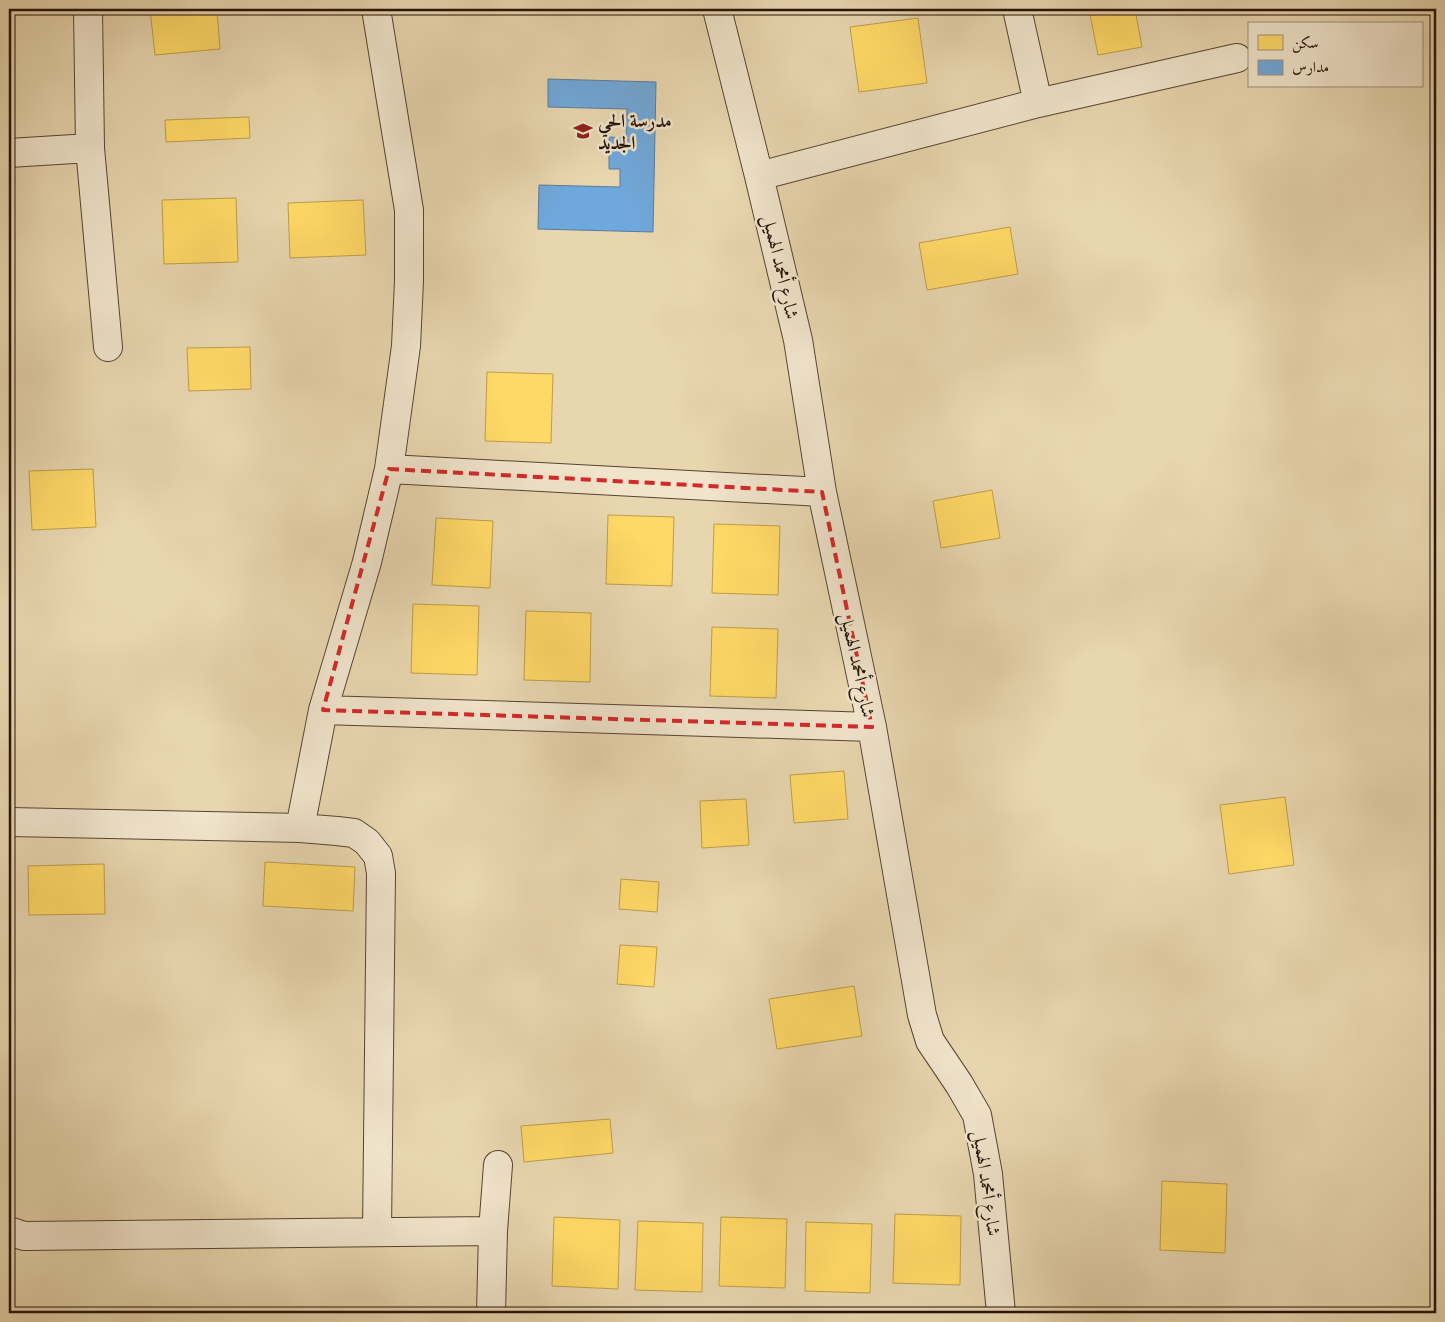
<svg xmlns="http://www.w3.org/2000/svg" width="1445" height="1322" viewBox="0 0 1445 1322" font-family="'EB Garamond',Amiri,serif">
  <rect width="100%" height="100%" fill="#e8d6af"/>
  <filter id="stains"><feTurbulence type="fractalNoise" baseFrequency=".004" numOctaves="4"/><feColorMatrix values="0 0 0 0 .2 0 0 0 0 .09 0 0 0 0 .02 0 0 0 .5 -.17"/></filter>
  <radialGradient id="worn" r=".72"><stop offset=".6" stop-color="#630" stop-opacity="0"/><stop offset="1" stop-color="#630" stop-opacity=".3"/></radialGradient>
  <path fill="#ffd966" stroke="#be9e4a" d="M 150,9 L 217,9 L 220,49 L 155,55 Z
    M 1089,9 L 1135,9 L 1142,47 L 1098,55 Z
    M 918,18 L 927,83 L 859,92 L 850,27 Z
    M 249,117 L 250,138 L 166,142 L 165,120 Z
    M 236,198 L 238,262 L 164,264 L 162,200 Z
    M 363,200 L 366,255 L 290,258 L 288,203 Z
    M 1010,227 L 1018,274 L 927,290 L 919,243 Z
    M 250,347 L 251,389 L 189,391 L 187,348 Z
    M 487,372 L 553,374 L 551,443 L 485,441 Z
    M 93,469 L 96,527 L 32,530 L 29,471 Z
    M 992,490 L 1000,538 L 941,548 L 933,501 Z
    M 608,515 L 674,517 L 672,586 L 606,584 Z
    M 436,518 L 493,521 L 490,588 L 432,585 Z
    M 714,524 L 780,526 L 778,595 L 712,593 Z
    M 413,604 L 479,606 L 477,675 L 411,673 Z
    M 526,611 L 591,613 L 590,682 L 524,680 Z
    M 712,627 L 778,629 L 776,698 L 710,696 Z
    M 844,771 L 848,819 L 794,823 L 790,775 Z
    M 1285,797 L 1294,865 L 1229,874 L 1220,805 Z
    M 746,799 L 749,845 L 702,848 L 700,801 Z
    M 265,862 L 355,867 L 353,911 L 263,906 Z
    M 104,864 L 105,914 L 29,915 L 28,866 Z
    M 621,879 L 659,882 L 657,912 L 619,909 Z
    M 620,945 L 657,947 L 654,987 L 617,984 Z
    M 854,986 L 862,1036 L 777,1049 L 769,999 Z
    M 610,1119 L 613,1153 L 524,1162 L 521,1126 Z
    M 1162,1181 L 1227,1184 L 1225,1253 L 1160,1250 Z
    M 895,1214 L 961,1216 L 960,1285 L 893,1283 Z
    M 554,1217 L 620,1220 L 618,1289 L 552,1286 Z
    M 721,1217 L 787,1219 L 785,1288 L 719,1286 Z
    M 638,1221 L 703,1223 L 702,1292 L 635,1290 Z
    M 806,1222 L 872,1224 L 870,1293 L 805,1291 Z"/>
  <path fill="#6fa8dc" stroke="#597b9d" d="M 548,79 L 656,82 L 653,232 L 538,229 L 539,185 L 620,187 L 620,169 L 609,169 L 609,137 L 626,138 L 627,109 L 548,107 Z"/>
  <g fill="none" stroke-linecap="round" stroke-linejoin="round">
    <g stroke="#564432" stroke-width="30">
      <path id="street" d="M 88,9 L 90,148 L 108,347
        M 717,9 L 759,176 L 798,340 L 822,492 L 872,727 L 922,1015 L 930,1041 L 959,1084 L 977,1115 L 988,1174 L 1001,1313
        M 1017,9 L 1038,103
        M 9,153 L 90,148
        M 759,176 L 1038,103 L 1237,58
        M 389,469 L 822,492
        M 323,710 L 872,727
        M 9,822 L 300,828 L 337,831 L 354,833 L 367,842 L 378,856 L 381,873 L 377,1232
        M 300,828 L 323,710 L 367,562 L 389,469 L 406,346 L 409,281 L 409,210 L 376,9
        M 9,1231 L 24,1236 L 493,1231
        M 491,1313 L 493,1231 L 498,1165"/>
    </g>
    <use href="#street" stroke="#f0e4cb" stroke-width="28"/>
  </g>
  <path fill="none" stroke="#d62828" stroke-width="4" stroke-dasharray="10 6" stroke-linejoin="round" d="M 389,469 L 822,492 L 872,727 L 323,710 Z"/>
  <defs>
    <g id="school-bare" transform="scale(1.5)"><path d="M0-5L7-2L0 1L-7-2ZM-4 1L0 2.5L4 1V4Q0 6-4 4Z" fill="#8f2418" stroke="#f0e4cb" stroke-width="2.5" paint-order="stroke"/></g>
  </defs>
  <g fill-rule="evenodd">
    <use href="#school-bare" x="583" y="131"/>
  </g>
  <g text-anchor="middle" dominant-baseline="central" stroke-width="5" stroke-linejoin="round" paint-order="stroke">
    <g font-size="19" font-weight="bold" fill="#251309" stroke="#f0e4cb" text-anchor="start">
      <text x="598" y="120">مدرسة الحي<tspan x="598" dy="22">الجديد</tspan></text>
    </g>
    <g font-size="19" fill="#251309" stroke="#f0e4cb">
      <text transform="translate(781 267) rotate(77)">شارع أمحمد الهميل</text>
      <text transform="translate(858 665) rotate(78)">شارع أمحمد الهميل</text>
      <text transform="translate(987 1183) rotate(82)">شارع أمحمد الهميل</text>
    </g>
  </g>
  <rect width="1445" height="1322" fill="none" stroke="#e8d6af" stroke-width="30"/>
  <rect x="10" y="10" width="1425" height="1302" fill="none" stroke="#251309" stroke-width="2.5"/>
  <rect x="15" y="15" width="1415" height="1292" fill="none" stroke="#251309"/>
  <rect x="1248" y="22" width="175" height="65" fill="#f0e4cb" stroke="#9f907d"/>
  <rect x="1258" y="35" width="25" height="15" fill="#ffd966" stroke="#9f907d"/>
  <text x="1292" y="48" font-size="15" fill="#251309">سكن</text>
  <rect x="1258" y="60" width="25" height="15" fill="#6fa8dc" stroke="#9f907d"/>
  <text x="1292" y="72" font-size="15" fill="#251309">مدارس</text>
  <rect width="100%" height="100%" filter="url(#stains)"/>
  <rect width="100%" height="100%" fill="url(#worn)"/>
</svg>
